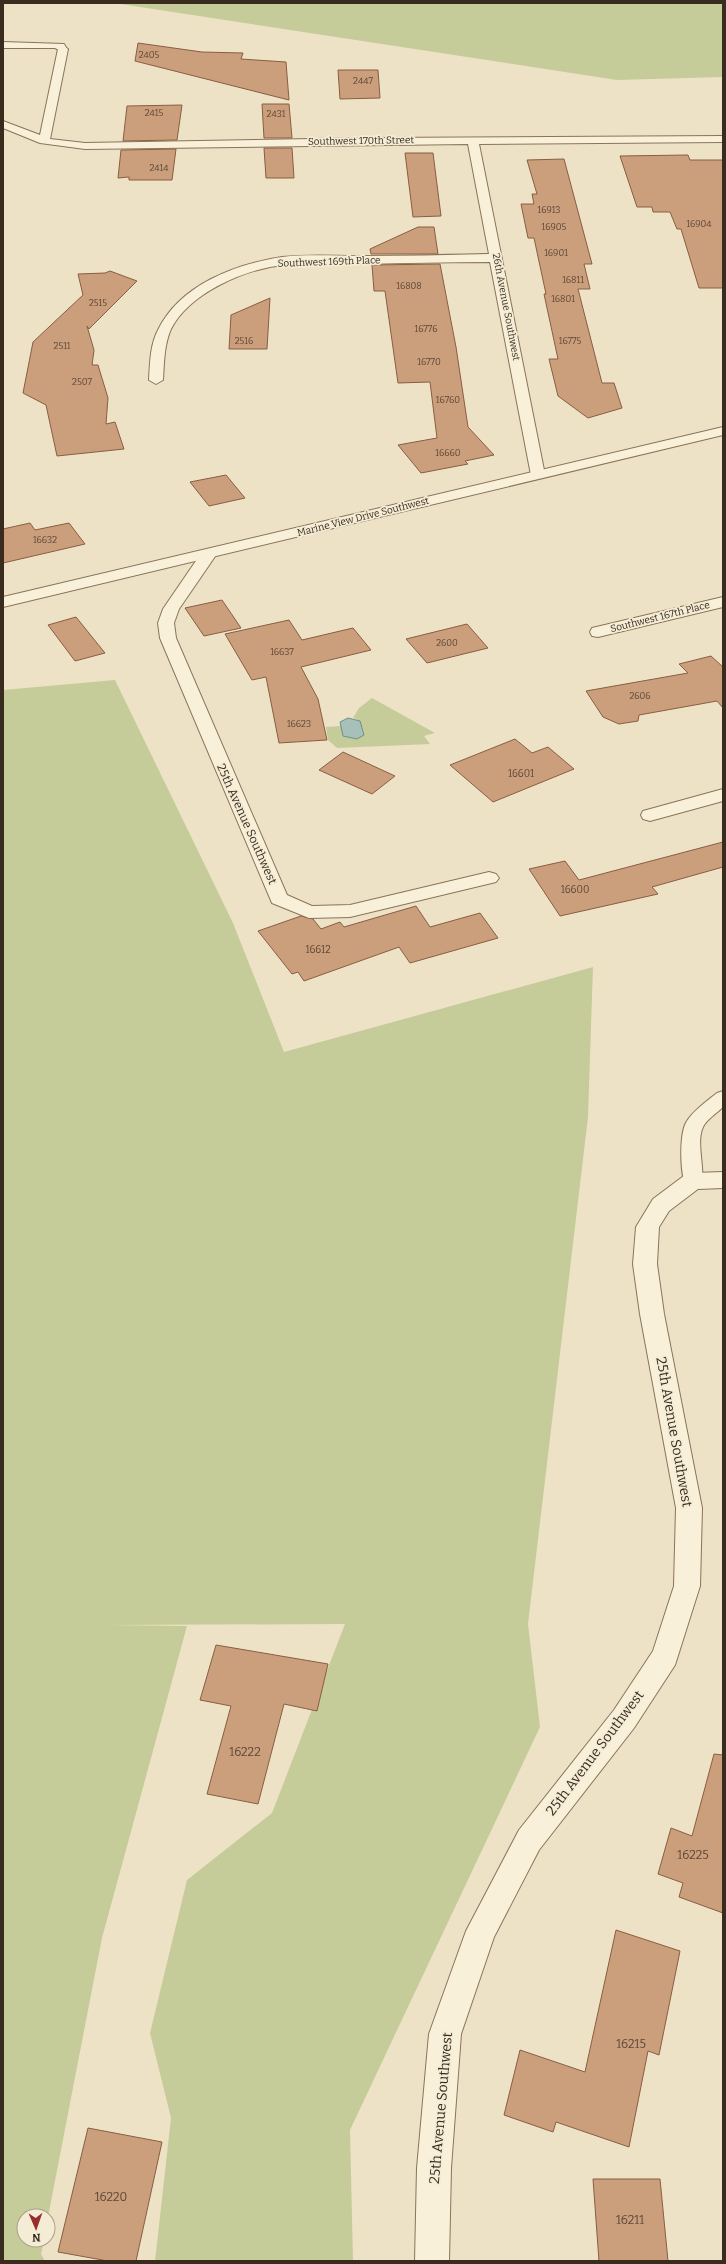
<svg xmlns="http://www.w3.org/2000/svg" width="726" height="2264" viewBox="0 0 726 2264" font-family="Bitter,serif">
  <rect width="100%" height="100%" fill="#eee2c6"/>
  <path fill="#c5cc99" d="M 114,3 L 723,3 L 723,77 L 617,80 Z
    M 115,680 L 233,923 L 284,1052 L 593,967 L 588,1117 L 528,1624 L 540,1727 L 350,2130 L 353,2261 L 155,2261 L 171,2118 L 150,2033 L 187,1880 L 272,1813 L 345,1624 L 105,1625 L 187,1626 L 102,1938 L 48,2217 L 24,2216 L 24,2240 L 44,2240 L 41,2254 L 45,2261 L 3,2261 L 3,690 Z
    M 372,698 L 435,733 L 424,736 L 430,744 L 337,748 L 328,740 L 326,727 L 341,726 L 343,736 L 357,719 L 353,718 L 359,708 Z"/>
  <path fill="#a7c1ba" stroke="#6e9088" d="M 348,718 L 360,721 L 364,735 L 357,739 L 343,736 L 340,722 Z"/>
  <path fill="#cb9e7c" stroke="#885e42" d="M 138,43 L 202,52 L 243,53 L 241,59 L 286,62 L 289,100 L 135,61 Z
    M 338,70 L 378,70 L 380,98 L 340,99 Z
    M 262,104 L 289,104 L 292,138 L 264,138 Z
    M 182,105 L 177,140 L 123,141 L 127,106 Z
    M 264,148 L 292,148 L 294,178 L 266,178 Z
    M 176,149 L 172,180 L 129,180 L 129,177 L 118,178 L 121,150 Z
    M 405,153 L 433,153 L 441,216 L 413,217 Z
    M 688,155 L 690,160 L 723,160 L 723,288 L 699,288 L 681,229 L 677,229 L 670,212 L 653,212 L 652,207 L 637,207 L 620,156 Z
    M 564,159 L 592,264 L 584,264 L 590,289 L 578,289 L 602,383 L 614,383 L 622,408 L 588,418 L 558,396 L 549,359 L 558,359 L 544,294 L 546,294 L 534,238 L 528,238 L 521,204 L 534,204 L 532,194 L 537,194 L 527,160 Z
    M 418,227 L 434,227 L 438,254 L 371,254 L 370,249 Z
    M 440,264 L 456,347 L 468,427 L 494,455 L 465,461 L 468,464 L 421,473 L 398,445 L 437,438 L 430,382 L 398,383 L 385,291 L 374,291 L 372,265 Z
    M 110,271 L 137,281 L 89,329 L 87,326 L 94,350 L 92,365 L 98,365 L 108,398 L 106,424 L 115,422 L 124,449 L 57,456 L 46,405 L 23,393 L 33,342 L 83,295 L 78,274 L 105,273 Z
    M 270,298 L 267,349 L 229,349 L 231,315 Z
    M 226,475 L 245,498 L 209,506 L 190,482 Z
    M 30,523 L 35,530 L 69,523 L 85,544 L 3,563 L 3,529 Z
    M 222,600 L 241,628 L 204,636 L 185,608 Z
    M 76,617 L 105,653 L 75,661 L 48,625 Z
    M 289,620 L 302,640 L 353,628 L 371,650 L 301,667 L 318,699 L 327,740 L 279,743 L 266,677 L 252,680 L 225,634 Z
    M 467,624 L 488,648 L 427,663 L 406,639 Z
    M 711,656 L 723,667 L 723,708 L 717,701 L 639,715 L 638,721 L 619,724 L 603,717 L 586,691 L 688,673 L 679,664 Z
    M 515,739 L 532,753 L 548,747 L 574,769 L 493,802 L 450,765 Z
    M 343,752 L 395,776 L 372,794 L 319,770 Z
    M 723,842 L 723,867 L 652,887 L 658,894 L 560,916 L 529,869 L 565,861 L 579,880 Z
    M 416,906 L 430,927 L 480,913 L 498,938 L 410,963 L 399,947 L 304,981 L 298,972 L 292,974 L 258,931 L 301,916 L 313,919 L 321,929 L 340,922 L 344,927 Z
    M 216,1645 L 328,1664 L 317,1711 L 284,1704 L 258,1804 L 207,1794 L 231,1706 L 200,1700 Z
    M 714,1754 L 723,1755 L 723,1913 L 679,1897 L 683,1883 L 658,1874 L 671,1828 L 692,1836 Z
    M 616,1930 L 680,1951 L 659,2055 L 648,2051 L 629,2147 L 556,2122 L 553,2132 L 504,2115 L 520,2050 L 585,2072 Z
    M 88,2128 L 162,2142 L 136,2261 L 108,2261 L 58,2252 Z
    M 593,2179 L 660,2179 L 668,2261 L 599,2261 Z"/>
  <g fill="none" stroke-linecap="round" stroke-linejoin="round">
    <g stroke="#89745b" stroke-width="2">
      <path id="service" d="M 3,42 L 64,44 L 67,49 L 63,52 L 55,48 L 3,48 Z
        M 723,1091 L 723,1107 C 717,1113 706,1120 703,1127 C 695,1144 707,1172 700,1186 L 693,1188 L 686,1186 C 680,1174 679,1132 687,1121 C 694,1110 707,1101 717,1093 Z"/>
    </g>
    <g stroke="#89745b" stroke-width="2">
      <path id="minor" d="M 63,46 L 68,49 L 50,139 L 85,143 L 374,138 L 723,136 L 723,142 L 479,144 L 545,475 L 543,478 L 533,478 L 531,475 L 490,262 C 448,262 405,263 363,264 C 337,264 309,262 283,265 C 245,269 189,293 171,329 C 164,345 164,363 163,380 L 156,384 L 149,380 C 150,363 150,345 158,330 C 180,285 235,264 282,257 C 308,254 336,256 361,256 C 404,256 446,255 489,254 L 468,144 L 85,149 L 40,143 L 3,128 L 3,121 L 40,135 L 58,49 Z
        M 208,550 L 214,552 L 216,555 L 179,609 L 174,623 L 176,638 L 287,895 L 312,906 L 350,905 L 489,872 L 496,874 L 499,878 L 496,882 L 350,917 L 309,918 L 272,903 L 160,638 L 158,623 L 163,609 L 202,552 Z
        M 723,597 L 723,607 L 598,637 L 592,636 L 590,632 L 592,628 Z
        M 723,789 L 723,801 L 650,821 L 643,819 L 641,815 L 643,811 Z
        M 723,1172 L 723,1188 L 698,1189 L 669,1211 L 659,1227 L 657,1264 L 664,1314 L 702,1508 L 700,1586 L 675,1665 L 634,1728 L 539,1850 L 494,1937 L 461,2034 L 451,2168 L 449,2261 L 415,2261 L 417,2168 L 429,2034 L 466,1931 L 519,1830 L 614,1710 L 653,1651 L 674,1586 L 676,1508 L 640,1314 L 633,1264 L 636,1227 L 653,1199 L 685,1175 L 693,1173 Z"/>
    </g>
    <g stroke="#89745b" stroke-width="2">
      <path id="tertiary" d="M 723,427 L 723,435 L 3,607 L 3,597 Z"/>
    </g>
    <use href="#service" fill="#f9f0d9" fill-rule="evenodd"/>
    <use href="#minor" fill="#f9f0d9" fill-rule="evenodd"/>
    <use href="#tertiary" fill="#f9f0d9" fill-rule="evenodd"/>
  </g>
  <g text-anchor="middle" dominant-baseline="central" stroke-width="3.5" stroke-linejoin="round" paint-order="stroke">
    <g font-size="9" fill="#5e4836">
      <text x="149" y="55">2405</text>
      <text x="363" y="81">2447</text>
      <text x="154" y="113">2415</text>
      <text x="276" y="114">2431</text>
      <text x="159" y="168">2414</text>
      <text x="549" y="210">16913</text>
      <text x="699" y="224">16904</text>
      <text x="554" y="227">16905</text>
      <text x="556" y="253">16901</text>
      <text x="573" y="280">16811</text>
      <text x="409" y="286">16808</text>
      <text x="563" y="299">16801</text>
      <text x="98" y="303">2515</text>
      <text x="426" y="329">16776</text>
      <text x="244" y="341">2516</text>
      <text x="570" y="341">16775</text>
      <text x="62" y="346">2511</text>
      <text x="429" y="362">16770</text>
      <text x="82" y="382">2507</text>
      <text x="448" y="400">16760</text>
      <text x="448" y="453">16660</text>
      <text x="45" y="540">16632</text>
      <text x="447" y="643">2600</text>
      <text x="282" y="652">16637</text>
      <text x="640" y="696">2606</text>
      <text x="299" y="724">16623</text>
    </g>
    <g font-size="10" fill="#392c1f" stroke="#f5ecd5">
      <text transform="translate(361 141) rotate(-1)">Southwest 170th Street</text>
      <text transform="translate(329 262) rotate(-2)">Southwest 169th Place</text>
      <text transform="translate(506 307) rotate(79)">26th Avenue Southwest</text>
      <text transform="translate(363 517) rotate(-14)">Marine View Drive Southwest</text>
      <text transform="translate(660 617) rotate(-14)">Southwest 167th Place</text>
    </g>
    <g font-size="10" fill="#5e4836">
      <text x="521" y="774">16601</text>
      <text x="575" y="890">16600</text>
      <text x="318" y="950">16612</text>
    </g>
    <g font-size="12" fill="#392c1f" stroke="#f5ecd5">
      <text transform="translate(247 824) rotate(66)">25th Avenue Southwest</text>
    </g>
    <g font-size="12" fill="#5e4836">
      <text x="245" y="1752">16222</text>
      <text x="693" y="1855">16225</text>
      <text x="631" y="2044">16215</text>
      <text x="111" y="2197">16220</text>
      <text x="630" y="2220">16211</text>
    </g>
    <g font-size="14" fill="#392c1f" stroke="#f5ecd5">
      <text transform="translate(674 1432) rotate(80)">25th Avenue Southwest</text>
      <text transform="translate(595 1753) rotate(-53)">25th Avenue Southwest</text>
      <text transform="translate(441 2108) rotate(-85)">25th Avenue Southwest</text>
    </g>
  </g>
  <rect width="726" height="2264" fill="none" stroke="#392c1f" stroke-width="8"/>
  <g transform="translate(36 2228) rotate(178)"><circle r="19" fill="#f5ecd5" stroke="#aa9f8c"/>
  <path d="M0-3L7 15L0 10L-7 15Z" fill="#972d2c"/>
  <text y="-6" font-size="11" font-weight="bold" text-anchor="middle" fill="#392c1f">N</text>
  </g>
</svg>
